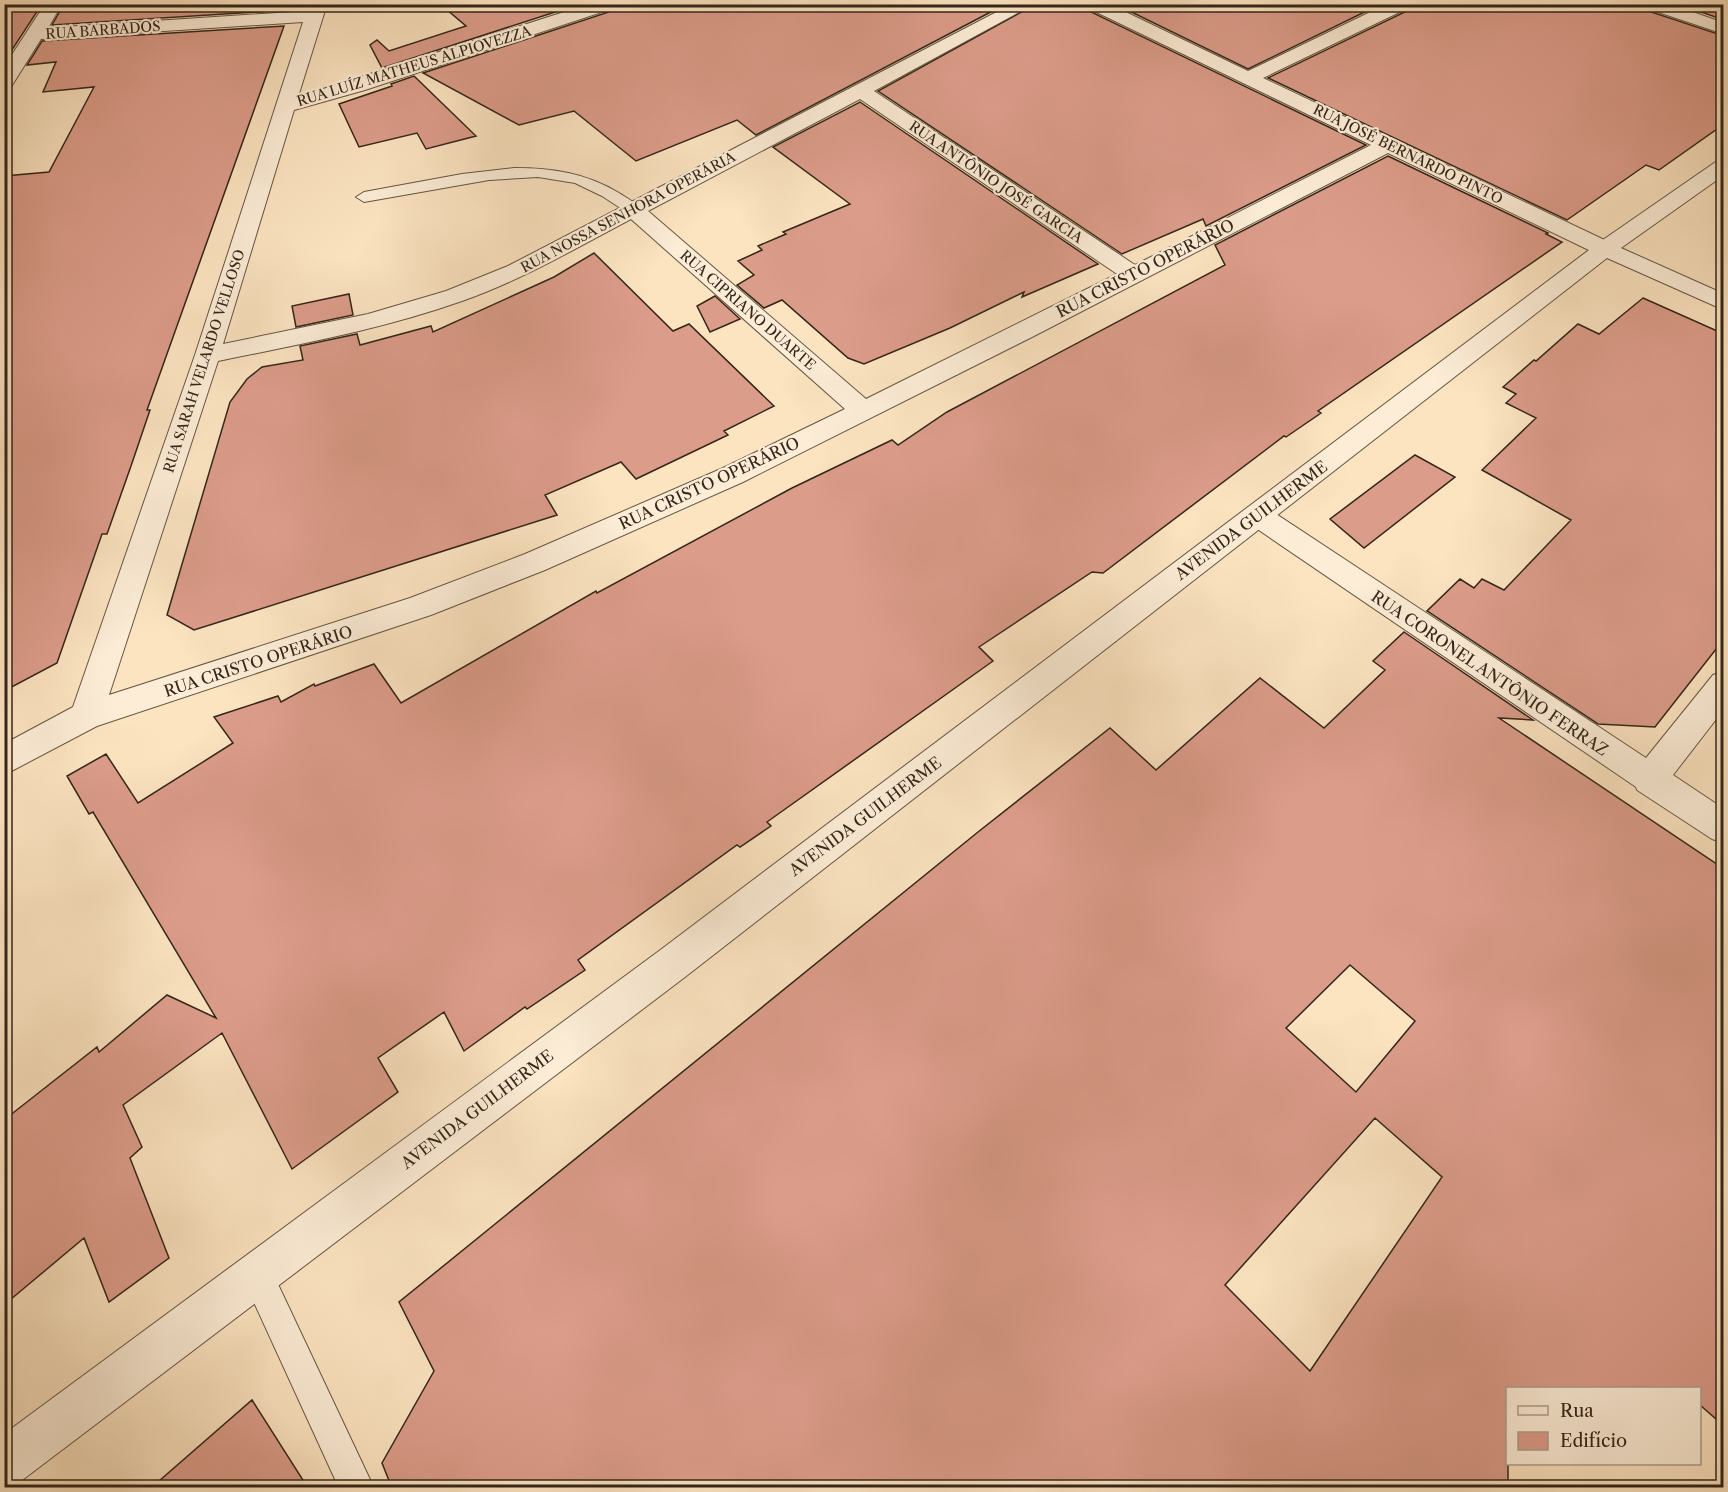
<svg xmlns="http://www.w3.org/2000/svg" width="1728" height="1492" viewBox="0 0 1728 1492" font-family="'Libre Caslon Text',serif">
  <rect width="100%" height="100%" fill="#fce4c1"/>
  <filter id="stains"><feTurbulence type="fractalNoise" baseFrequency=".00333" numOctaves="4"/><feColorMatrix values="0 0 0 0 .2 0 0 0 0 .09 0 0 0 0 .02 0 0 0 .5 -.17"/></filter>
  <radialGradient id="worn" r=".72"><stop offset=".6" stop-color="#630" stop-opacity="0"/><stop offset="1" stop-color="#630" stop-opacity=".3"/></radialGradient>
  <path fill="#dc9c8a" stroke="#33261a" stroke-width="1.5" fill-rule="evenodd" d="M 4,4 L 42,4 L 4,62 Z
    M 64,4 L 291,4 L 289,10 L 52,25 Z
    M 440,4 L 580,4 L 382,68 L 370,45 L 377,40 L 389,51 L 466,26 Z
    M 618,4 L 1006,4 L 756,135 L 737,120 L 636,161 L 574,111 L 519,125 L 423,73 L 615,10 Z
    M 1036,4 L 1084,4 L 1087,10 L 1366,145 L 1206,226 L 1203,219 L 1122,254 L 878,91 Z
    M 1115,4 L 1381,4 L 1248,69 Z
    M 1412,4 L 1642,4 L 1645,10 L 1724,36 L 1724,124 L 1659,170 L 1646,165 L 1567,220 L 1268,78 L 1409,10 Z
    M 1678,4 L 1724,4 L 1724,20 Z
    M 284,26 L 147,410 L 150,410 L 131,466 L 107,534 L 102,534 L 57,663 L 4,691 L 4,176 L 49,172 L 94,87 L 43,92 L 56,62 L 27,65 L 42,41 Z
    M 414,76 L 476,136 L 426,149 L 417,133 L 359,147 L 339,104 L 392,86 L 391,84 Z
    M 860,102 L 1098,264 L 1022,297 L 1024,292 L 950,328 L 864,364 L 848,358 L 782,300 L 764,308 L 737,285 L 754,275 L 738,261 L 762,250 L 758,246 L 786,234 L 783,232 L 850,204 L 773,147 Z
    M 1388,156 L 1548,233 L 1546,234 L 1562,242 L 1318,411 L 1321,413 L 1286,437 L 1284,436 L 1103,573 L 1092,572 L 979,647 L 993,661 L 767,822 L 771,826 L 740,847 L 737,845 L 578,960 L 585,970 L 527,1009 L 525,1007 L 464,1051 L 444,1012 L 378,1058 L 398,1092 L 292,1169 L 222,1033 L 123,1105 L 142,1147 L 130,1158 L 169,1258 L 109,1302 L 84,1238 L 4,1305 L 4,1120 L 97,1047 L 99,1052 L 167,995 L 216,1018 L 93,812 L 89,814 L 67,776 L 106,754 L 138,803 L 233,743 L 214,717 L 278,696 L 281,702 L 314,684 L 315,686 L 374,664 L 401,703 L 596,591 L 597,593 L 792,488 L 892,440 L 898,445 L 947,412 L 1225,265 L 1215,245 Z
    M 594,253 L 673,331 L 689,324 L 774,406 L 724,431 L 728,435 L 636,479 L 621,462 L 545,495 L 557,515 L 194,630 L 167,615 L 230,402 L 247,379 L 262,367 L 303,360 L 300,346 L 357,334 L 360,345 L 431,326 L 433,332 L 554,277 Z
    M 349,294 L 353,315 L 296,327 L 292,306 Z
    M 715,296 L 740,319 L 710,332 L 697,306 Z
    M 1643,298 L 1724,334 L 1724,639 L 1655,727 L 1598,724 L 1427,611 L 1460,579 L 1474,588 L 1482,579 L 1504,590 L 1571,520 L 1482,470 L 1536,418 L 1506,403 L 1516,394 L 1503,387 L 1534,360 L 1536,361 L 1578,324 L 1599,334 Z
    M 1415,455 L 1455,477 L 1364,548 L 1330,519 Z
    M 1404,632 L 1533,720 L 1499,718 L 1724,869 L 1724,1426 L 1700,1405 L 1700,1389 L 1508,1389 L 1508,1488 L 392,1488 L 382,1463 L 434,1371 L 399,1302 L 978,832 L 1110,728 L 1156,770 L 1260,678 L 1324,728 L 1385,670 L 1373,661 ZM 1350,965 L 1415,1021 L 1356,1092 L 1286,1028 ZM 1375,1118 L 1442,1177 L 1310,1371 L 1225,1285 Z
    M 252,1400 L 308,1488 L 151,1488 Z"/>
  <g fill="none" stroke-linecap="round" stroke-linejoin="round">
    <g stroke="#655644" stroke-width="2">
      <path id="service" d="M 514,168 C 552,168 586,173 619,193 C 627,198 636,203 642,210 L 640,213 L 628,213 L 602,196 L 575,183 L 538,177 L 489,180 L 364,202 L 356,197 L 364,192 L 462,174 Z
        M 257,1258 L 268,1263 L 374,1488 L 339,1488 L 241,1274 L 246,1263 Z"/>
    </g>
    <g stroke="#655644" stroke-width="2">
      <path id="minor" d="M 45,4 L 62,4 L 48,28 L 307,11 L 309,4 L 327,4 L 298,97 L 589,4 L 616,4 L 614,8 L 365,90 L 294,110 L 223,344 L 368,314 L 446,291 L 508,266 L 1012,4 L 1034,4 L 874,91 L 1135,265 L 1371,145 L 1088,8 L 1086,4 L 1109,4 L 1248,71 L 1387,4 L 1410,4 L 1408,8 L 1263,78 L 1613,244 L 1616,249 L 1613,254 L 1605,256 L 1597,254 L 1388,153 L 1034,336 L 743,482 L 545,570 L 431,615 L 97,726 L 4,775 L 4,744 L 73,707 L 195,355 L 303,22 L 41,39 L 11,87 L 4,89 L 4,67 ZM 860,99 L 1117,274 L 866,399 L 648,211 ZM 631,219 L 845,409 L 723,468 L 525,554 L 410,598 L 109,695 L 218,361 C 300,344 383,329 462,301 C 522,280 576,248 631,219 Z
        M 1644,4 L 1670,4 L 1724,23 L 1724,34 L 1646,8 Z
        M 1257,505 L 1267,508 L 1646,758 L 1713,675 L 1724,671 L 1724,709 L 1673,775 L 1724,809 L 1724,843 L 1712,839 L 1637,790 L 1636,787 L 1247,522 L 1243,515 L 1247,508 Z"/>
    </g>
    <g stroke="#655644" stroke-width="2">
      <path id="tertiary" d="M 1724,159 L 1724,175 L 1621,248 L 1724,294 L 1724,310 L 1607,258 L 685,977 L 21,1481 L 4,1488 L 4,1434 L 659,951 L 1597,244 L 1717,161 Z"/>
    </g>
    <use href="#service" fill="#fdedd7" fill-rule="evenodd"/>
    <use href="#minor" fill="#fdedd7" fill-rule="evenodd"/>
    <use href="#tertiary" fill="#fdedd7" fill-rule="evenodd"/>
  </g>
  <g text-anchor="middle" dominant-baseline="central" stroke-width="4.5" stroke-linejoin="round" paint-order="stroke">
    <g font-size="14" fill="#33261a" stroke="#fdedd7">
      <text transform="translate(103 30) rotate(-4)">RUA BARBADOS</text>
      <text transform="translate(414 66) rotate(-17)">RUA LUÍZ MATHEUS ALPIOVEZZA</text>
      <text transform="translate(1408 154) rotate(26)">RUA JOSÉ BERNARDO PINTO</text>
      <text transform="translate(996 182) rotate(34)">RUA ANTÔNIO JOSÉ GARCIA</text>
      <text transform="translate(628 212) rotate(-28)">RUA NOSSA SENHORA OPERÁRIA</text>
      <text transform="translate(748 310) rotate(41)">RUA CIPRIANO DUARTE</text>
      <text transform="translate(204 361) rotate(-72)">RUA SARAH VELARDO VELLOSO</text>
    </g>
    <g font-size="16" fill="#33261a" stroke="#fdedd7">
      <text transform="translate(1145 268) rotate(-27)">RUA CRISTO OPERÁRIO</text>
      <text transform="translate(709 483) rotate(-25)">RUA CRISTO OPERÁRIO</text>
      <text transform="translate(1251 520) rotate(-37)">AVENIDA GUILHERME</text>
      <text transform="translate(258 661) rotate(-18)">RUA CRISTO OPERÁRIO</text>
      <text transform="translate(1490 673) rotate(34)">RUA CORONEL ANTÔNIO FERRAZ</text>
      <text transform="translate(865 816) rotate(-37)">AVENIDA GUILHERME</text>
      <text transform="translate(477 1109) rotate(-37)">AVENIDA GUILHERME</text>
    </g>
  </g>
  <rect width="1728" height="1492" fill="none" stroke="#fce4c1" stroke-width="24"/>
  <rect x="6" y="6" width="1716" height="1480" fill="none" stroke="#33261a" stroke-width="3"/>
  <rect x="12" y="12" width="1704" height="1468" fill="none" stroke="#33261a" stroke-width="1.5"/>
  <rect x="1506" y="1387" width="195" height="78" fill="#fdedd7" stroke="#ac9d8b" stroke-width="1.5"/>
  <rect x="1518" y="1406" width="30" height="9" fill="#fdedd7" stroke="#ac9d8b" stroke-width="1.5"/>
  <text x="1560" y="1417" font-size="18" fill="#33261a">Rua</text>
  <rect x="1518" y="1432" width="30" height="18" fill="#dc9c8a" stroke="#ac9d8b" stroke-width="1.5"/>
  <text x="1560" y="1447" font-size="18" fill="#33261a">Edifício</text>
  <rect width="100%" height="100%" filter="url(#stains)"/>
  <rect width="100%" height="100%" fill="url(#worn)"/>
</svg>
